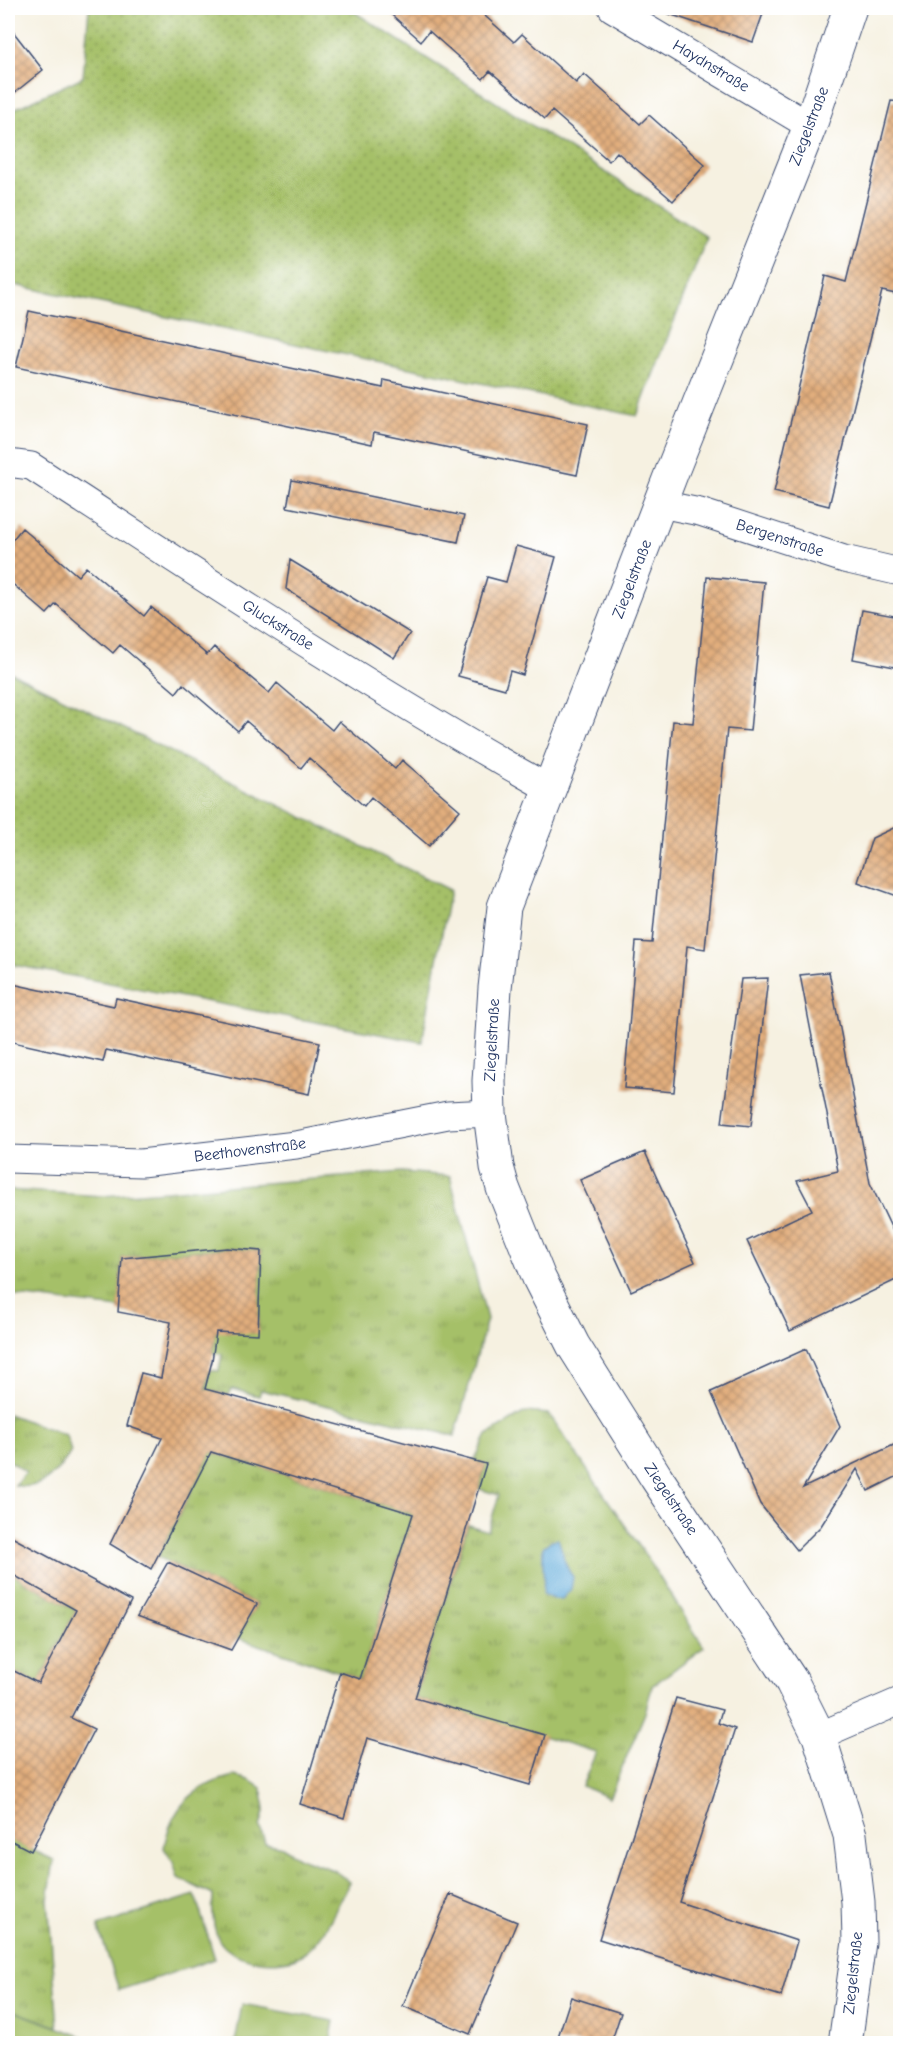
<svg xmlns="http://www.w3.org/2000/svg" width="908" height="2051" viewBox="0 0 908 2051" font-family="'Comic Neue',sans-serif">
  <defs>
    <pattern id="grass-tufts" width="24" height="20" patternUnits="userSpaceOnUse" patternTransform="scale(1.5)"><rect width="24" height="20" fill="#a5c067"/><path d="M3 7l-1-3M5 7V3M7 7l1-3M15 17l-1-3M17 17v-4M19 17l1-3" fill="none" stroke="#869c58"/></pattern>
    <pattern id="park-dots" width="8" height="8" patternUnits="userSpaceOnUse" patternTransform="scale(1.5)"><rect width="8" height="8" fill="#a5c067"/><path d="M2 2h.1M6 6h.1" fill="none" stroke="#869c58" stroke-width="1.8" stroke-linecap="round"/></pattern>
    <pattern id="building-cross-hatch" width="8" height="8" patternUnits="userSpaceOnUse" patternTransform="scale(1.5)"><rect width="8" height="8" fill="#e2ae7d"/><path d="M0 0l8 8M0 8l8-8" fill="none" stroke="#b68e6a"/></pattern>
  </defs>
  <rect width="100%" height="100%" fill="#fff"/>
  <filter id="ink" filterUnits="userSpaceOnUse"><feTurbulence type="fractalNoise" baseFrequency=".0167" numOctaves="2"/><feDisplacementMap in="SourceGraphic" scale="12" xChannelSelector="R" yChannelSelector="G"/><feConvolveMatrix kernelMatrix="1 2 1 2 8 2 1 2 1" color-interpolation-filters="sRGB"/></filter>
  <filter id="wash" filterUnits="userSpaceOnUse"><feTurbulence type="fractalNoise" baseFrequency=".008" numOctaves="4" result="noise"/><feDisplacementMap in="SourceGraphic" scale="24" xChannelSelector="R" yChannelSelector="G"/><feGaussianBlur stdDeviation="1.35" result="paint"/><feColorMatrix in="noise" values="0 0 0 0 0 0 0 0 0 0 0 0 0 0 0 0 0 1.4 0 .05"/><feComposite in="paint" operator="in"/></filter>
  <g filter="url(#wash)">
    <rect width="100%" height="100%" fill="#f6f1e1"/>
    <path fill="url(#grass-tufts)" stroke="#607862" stroke-width="1.5" d="M 402,1172 L 450,1176 L 487,1319 L 455,1436 L 261,1390 L 259,1396 L 232,1389 L 229,1395 L 206,1389 L 210,1370 L 219,1371 L 222,1354 L 213,1353 L 216,1331 L 258,1333 L 261,1251 L 227,1248 L 122,1258 L 119,1308 L 8,1295 L 8,1190 L 103,1196 Z
      M 525,1412 L 549,1414 L 644,1553 L 704,1647 L 652,1686 L 645,1713 L 609,1798 L 582,1786 L 596,1752 L 415,1698 L 468,1525 L 488,1531 L 499,1495 L 479,1489 L 486,1464 L 474,1461 L 487,1435 Z
      M 8,1414 L 66,1435 L 71,1452 C 58,1472 41,1492 15,1485 L 26,1472 L 8,1460 Z
      M 211,1452 L 413,1514 L 360,1679 L 238,1638 L 257,1604 L 158,1557 Z
      M 8,1572 L 76,1610 L 38,1683 L 13,1671 L 8,1682 Z
      M 234,1776 L 249,1780 L 261,1788 L 265,1808 L 260,1827 L 265,1843 L 282,1847 L 300,1858 L 333,1870 L 350,1882 C 336,1906 326,1939 303,1954 C 282,1968 232,1963 219,1940 C 212,1927 212,1909 213,1895 L 178,1878 L 173,1862 L 164,1848 C 171,1807 194,1785 234,1776 Z
      M 8,1839 L 54,1860 L 48,1900 L 58,2027 L 8,2009 Z"/>
    <path fill="url(#park-dots)" stroke="#607862" stroke-width="1.5" d="M 89,8 L 348,8 L 707,237 L 637,416 L 10,284 L 8,285 L 8,112 L 83,77 Z
      M 8,671 L 450,890 L 422,1042 L 8,964 Z"/>
    <path fill="#a5c067" stroke="#607862" stroke-width="1.5" d="M 195,1895 L 215,1959 L 119,1990 L 98,1926 Z
      M 242,2004 L 334,2021 L 330,2043 L 235,2043 Z
      M 8,2009 L 100,2043 L 8,2043 Z"/>
    <path fill="#62acda" stroke="#3e6e9c" stroke-width="1.5" d="M 558,1539 C 564,1554 563,1564 573,1577 L 571,1589 L 562,1599 L 553,1599 L 543,1594 C 545,1578 542,1563 543,1547 L 552,1540 Z"/>
    <g id="blocks">
      <path fill="url(#building-cross-hatch)" d="M 384,8 L 476,8 L 514,42 L 522,34 L 576,83 L 584,74 L 640,124 L 649,115 L 705,165 L 673,201 L 617,152 L 609,161 L 552,111 L 545,119 L 490,71 L 483,79 L 429,31 L 421,41 Z
        M 664,8 L 765,8 L 753,42 L 663,12 Z
        M 8,25 L 43,70 L 8,98 Z
        M 891,101 L 900,102 L 900,295 L 882,291 L 829,506 L 774,492 L 825,276 L 846,282 Z
        M 29,311 L 383,388 L 384,380 L 588,424 L 577,475 L 374,432 L 372,444 L 16,367 Z
        M 292,480 L 464,516 L 458,542 L 287,507 Z
        M 22,528 L 78,576 L 86,567 L 144,616 L 151,607 L 207,655 L 214,647 L 269,693 L 277,683 L 332,730 L 339,721 L 395,769 L 402,760 L 460,810 L 429,846 L 371,797 L 364,806 L 309,758 L 301,768 L 246,721 L 238,731 L 183,684 L 176,693 L 120,645 L 113,653 L 56,604 L 47,614 L 8,580 L 8,545 Z
        M 516,546 L 556,557 L 523,675 L 510,671 L 505,689 L 458,676 L 487,577 L 506,582 Z
        M 290,560 L 410,633 L 394,658 L 286,589 Z
        M 707,577 L 764,582 L 750,731 L 727,729 L 705,949 L 687,946 L 674,1092 L 624,1088 L 636,942 L 652,943 L 673,721 L 693,723 Z
        M 862,610 L 900,617 L 900,668 L 853,659 Z
        M 900,825 L 900,897 L 858,882 L 872,838 Z
        M 829,972 L 870,1183 L 900,1246 L 900,1278 L 790,1331 L 747,1241 L 812,1210 L 797,1181 L 838,1171 L 800,975 Z
        M 768,978 L 751,1126 L 722,1123 L 741,979 Z
        M 8,983 L 114,1006 L 116,998 L 320,1042 L 309,1094 L 106,1050 L 103,1062 L 8,1041 Z
        M 645,1152 L 695,1262 L 631,1291 L 580,1180 Z
        M 227,1248 L 261,1251 L 258,1334 L 216,1332 L 212,1361 L 205,1389 L 486,1464 L 415,1698 L 545,1735 L 530,1785 L 367,1738 L 344,1818 L 300,1804 L 340,1672 L 360,1679 L 413,1514 L 211,1452 L 151,1569 L 110,1544 L 162,1438 L 127,1426 L 141,1373 L 161,1378 L 171,1322 L 118,1312 L 122,1258 Z
        M 806,1349 L 840,1426 L 803,1488 L 900,1442 L 900,1475 L 868,1491 L 857,1469 L 821,1526 L 797,1550 L 760,1504 L 711,1392 Z
        M 8,1535 L 131,1601 L 71,1718 L 94,1729 L 31,1851 L 8,1839 L 8,1668 L 38,1683 L 76,1610 L 8,1572 Z
        M 168,1562 L 257,1604 L 231,1650 L 137,1616 Z
        M 676,1698 L 722,1710 L 718,1723 L 735,1729 L 679,1902 L 797,1941 L 781,1996 L 599,1939 Z
        M 450,1894 L 517,1922 L 470,2034 L 403,2006 Z
        M 571,1997 L 621,2013 L 611,2043 L 556,2043 Z"/>
    </g>
  </g>
  <g filter="url(#ink)">
    <use href="#blocks" fill-opacity="0" stroke="#3c4c72" stroke-width="1.5"/>
    <g fill="none" stroke-linecap="round" stroke-linejoin="round">
      <g stroke="#3c4c72" stroke-width="29">
        <path id="street" d="M 612,8 L 810,126
          M 8,463 L 31,466 C 202,577 372,690 550,789
          M 660,504 L 700,512 L 844,559 L 900,572
          M 8,1159 L 141,1163 L 296,1145 L 448,1115 L 490,1113
          M 819,1736 L 900,1701"/>
      </g>
      <g stroke="#3c4c72" stroke-width="35">
        <path id="secondary" d="M 845,2044 L 859,1942 L 858,1902 L 850,1835 L 819,1736 L 792,1682 L 656,1477 L 573,1345 L 539,1278 L 503,1188 L 497,1167 L 490,1113 L 489,1081 L 495,988 L 504,907 L 673,469 L 810,126 L 850,8"/>
      </g>
      <use href="#street" stroke="#fff" stroke-width="27"/>
      <use href="#secondary" stroke="#fff" stroke-width="33"/>
    </g>
  </g>
  <g text-anchor="middle" dominant-baseline="central" stroke-width="4.5" stroke-linejoin="round" paint-order="stroke">
    <g font-size="16" fill="#1b2f5e" stroke="#fff">
      <text transform="translate(711 66) rotate(31)">Haydnstraße</text>
      <text transform="translate(809 126) rotate(-69)">Ziegelstraße</text>
      <text transform="translate(780 538) rotate(18)">Bergenstraße</text>
      <text transform="translate(632 579) rotate(-69)">Ziegelstraße</text>
      <text transform="translate(278 625) rotate(32)">Gluckstraße</text>
      <text transform="translate(492 1040) rotate(-87)">Ziegelstraße</text>
      <text transform="translate(250 1150) rotate(-7)">Beethovenstraße</text>
      <text transform="translate(671 1499) rotate(56)">Ziegelstraße</text>
      <text transform="translate(853 1973) rotate(-84)">Ziegelstraße</text>
    </g>
  </g>
  <rect width="908" height="2051" fill="none" stroke="#fff" stroke-width="30"/>
</svg>
